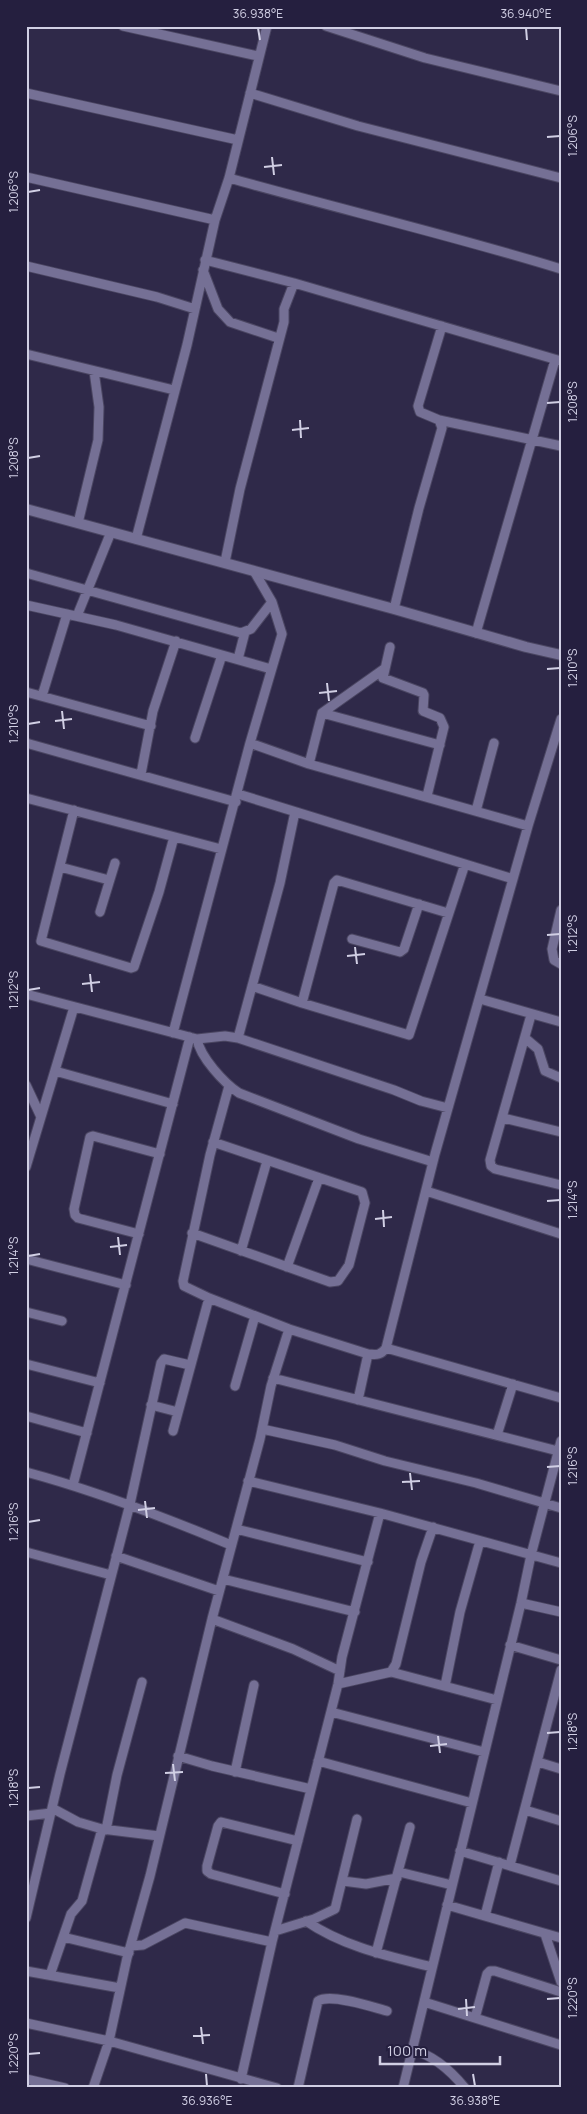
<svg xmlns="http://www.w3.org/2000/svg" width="587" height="2114" viewBox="0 0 587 2114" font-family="Manrope,sans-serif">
  <rect width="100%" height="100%" fill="#2f2949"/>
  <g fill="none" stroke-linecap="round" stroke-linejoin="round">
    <g stroke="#4b4662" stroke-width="11">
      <path id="minor" d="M 123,26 L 258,56
        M 326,26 L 425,58 L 561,91
        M 26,93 L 238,140
        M 250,93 L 358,126 L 561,178
        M 26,177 L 215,220
        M 229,178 C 339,209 451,235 561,269
        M 205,260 L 294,283 L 561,361
        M 26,266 L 157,297 L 195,309
        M 203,270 L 218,309 L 230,322 L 278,338
        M 26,354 L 174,390
        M 439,420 L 561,446
        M 78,523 L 98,440 L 99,407 L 94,371
        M 136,539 L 187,345 L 215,220 L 229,178 L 267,26
        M 225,562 L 240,489 L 284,322 L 284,309 L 294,283
        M 26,573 L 241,633 L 251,629 L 272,602
        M 26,605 L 116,625 L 271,669
        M 394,609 L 419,508 L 442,428 L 439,420 L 420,412 L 418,406 L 442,326
        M 77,616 L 111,532
        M 476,633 L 555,360
        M 390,647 L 383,678 L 423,693 L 424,695 L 423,711 L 440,718 L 444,727 L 427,796
        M 238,659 L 245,632
        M 26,692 L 151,726
        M 42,696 L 67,614
        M 322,713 L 440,745
        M 195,738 L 222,655
        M 26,743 L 236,802
        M 250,743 L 309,764 L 528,826
        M 309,764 L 322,713 L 384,669
        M 141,774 L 153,711 L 176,641
        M 238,794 L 513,879
        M 26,798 L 221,849
        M 74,810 L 41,941 L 131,968 L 134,967 L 159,892 L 174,837
        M 476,811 L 494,743
        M 60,867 L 109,880
        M 561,910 L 552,949 L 554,960 L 561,964
        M 100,912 L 115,863
        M 352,939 L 400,952 L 404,949 L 419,904
        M 252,986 L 302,1003 L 334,883 L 337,880 L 448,913
        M 26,994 L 197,1039 L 225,1036 L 238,1038 L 394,1090 L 421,1101 L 448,1108
        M 480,999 L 561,1022
        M 302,1003 L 409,1035 L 465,864
        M 531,1015 L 490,1160 L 491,1166 L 495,1169 L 561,1185
        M 173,1033 L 250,743 L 282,634 L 272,602 L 254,571
        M 238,1038 L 280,883 L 295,812
        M 525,1038 L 538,1049 L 545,1071 L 561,1078
        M 197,1039 C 200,1057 224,1083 239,1093 L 359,1139 L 433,1162
        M 55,1071 L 173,1104
        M 26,1085 L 41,1117
        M 229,1086 L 210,1155 L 183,1281 L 184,1286 L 209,1298 L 289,1329 L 368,1354 C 377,1355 381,1355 386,1348 L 435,1154 L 528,826 L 561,719
        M 503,1118 L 561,1132
        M 26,1167 L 74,1007
        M 426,1191 L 561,1234
        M 192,1233 L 330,1282 L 338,1281 L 349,1265 L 365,1203 L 362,1192 L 213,1142
        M 139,1234 L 78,1218 L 75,1215 L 74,1209 L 90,1137 L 93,1136 L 160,1154
        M 241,1251 L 267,1161
        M 26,1259 L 126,1285
        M 287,1267 L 319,1178
        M 26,1312 L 62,1321
        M 386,1348 L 561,1398
        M 26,1364 L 100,1383
        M 273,1378 L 558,1451
        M 235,1386 L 255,1316
        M 358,1400 L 368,1354
        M 151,1405 L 178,1412
        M 26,1416 L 87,1433
        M 262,1429 L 335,1445 L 385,1461 L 476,1483 L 561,1508
        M 173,1431 L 209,1298
        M 497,1435 L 513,1384
        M 26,1472 C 97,1491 164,1517 231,1545
        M 248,1481 L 380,1513 L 561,1563
        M 73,1485 L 190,1037
        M 236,1529 L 368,1562
        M 26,1552 L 111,1575
        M 116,1556 L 219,1591
        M 223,1579 L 355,1612
        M 521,1603 L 561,1612
        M 212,1619 L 293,1649 L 340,1671
        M 510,1645 L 561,1660
        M 391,1672 L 497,1700
        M 338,1684 L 391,1672 L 396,1664 L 421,1562 L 433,1527
        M 445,1686 L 460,1612 L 480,1541
        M 331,1712 L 484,1752
        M 178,1756 L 212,1766 L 311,1789
        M 318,1761 L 472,1803
        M 538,1762 L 561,1769
        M 235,1772 L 254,1685
        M 52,1808 L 78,1822 L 102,1829 L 159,1836
        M 525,1810 L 561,1821
        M 26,1816 L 51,1813
        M 106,1830 L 117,1775 L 142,1682
        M 460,1851 L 561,1881
        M 510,1865 L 561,1670
        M 399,1872 L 452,1885
        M 343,1881 L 366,1884 L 397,1878
        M 285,1894 L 211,1874 L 207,1871 L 207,1866 L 218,1826 L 221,1822 L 298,1841
        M 447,1905 L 561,1938
        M 485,1916 L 499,1862
        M 26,1918 L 60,1774 L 130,1504 L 161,1363 L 164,1359 L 190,1365
        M 306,1921 C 344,1947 388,1956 432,1967
        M 275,1931 L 314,1919 L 335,1909 L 357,1819
        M 545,1934 L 561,1982
        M 63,1937 L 129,1953
        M 131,1946 L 143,1945 L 185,1923 L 272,1942
        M 376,1953 L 410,1827
        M 26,1971 L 120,1988
        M 50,1975 L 71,1914 L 82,1901 L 102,1829
        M 424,2002 L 561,2045
        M 475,2018 L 487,1974 L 490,1971 L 495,1971 L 561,1992
        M 26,2023 L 109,2041 L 277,2088
        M 412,2050 C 434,2055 451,2071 465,2088
        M 26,2079 L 65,2088
        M 241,2079 L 272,1942 L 338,1684 L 342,1657 L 380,1513
        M 93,2088 L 109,2041 L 127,1958 L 150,1876 L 212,1619 L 260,1439 L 271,1386 L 289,1329
        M 298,2088 L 318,2001 C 331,1993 372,2007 387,2011
        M 403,2088 L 521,1603 L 531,1555 L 561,1441"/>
    </g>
    <g stroke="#4b4662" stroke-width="12">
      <path id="tertiary" d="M 26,509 L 394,609 L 526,647 L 561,655"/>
    </g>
    <use href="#minor" stroke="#757095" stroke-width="9"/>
    <use href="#tertiary" stroke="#757095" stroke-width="10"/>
  </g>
  <path fill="none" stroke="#d1cfe4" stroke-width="2" d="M 258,28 L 260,40M 526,28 L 527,40M 547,137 L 560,136M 272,157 L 274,175M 264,167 L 282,165M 28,192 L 40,190M 547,403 L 560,402M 300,420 L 301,438M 292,430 L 309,428M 28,458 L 40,456M 547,669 L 560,668M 327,683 L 329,701M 319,693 L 337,691M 62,711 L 64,729M 55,721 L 72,719M 28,724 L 40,722M 547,935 L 560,934M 355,947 L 357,964M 347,956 L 365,954M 90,974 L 92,992M 82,984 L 100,982M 28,990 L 40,988M 547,1201 L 560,1200M 383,1210 L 384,1227M 375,1219 L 392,1217M 118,1237 L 120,1255M 110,1247 L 127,1245M 28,1256 L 40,1254M 547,1467 L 560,1466M 410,1473 L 412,1490M 402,1482 L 420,1481M 145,1501 L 147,1518M 138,1510 L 155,1508M 28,1522 L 40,1520M 547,1733 L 560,1732M 438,1736 L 440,1753M 430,1746 L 447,1744M 173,1764 L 175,1781M 165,1773 L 183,1772M 28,1788 L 40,1787M 466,1999 L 467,2016M 547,1999 L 560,1998M 458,2009 L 475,2007M 201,2027 L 203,2044M 193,2036 L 210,2035M 28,2054 L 40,2053M 206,2074 L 207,2086M 473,2074 L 475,2086"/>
  <rect width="587" height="2114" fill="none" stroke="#251f3f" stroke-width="55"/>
  <path d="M380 2056v8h120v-8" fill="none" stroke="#d1cfe4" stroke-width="2.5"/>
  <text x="387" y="2056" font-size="15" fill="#d1cfe4" stroke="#251f3f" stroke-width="4" paint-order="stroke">100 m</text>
  <rect x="28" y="28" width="532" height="2058" fill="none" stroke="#d1cfe4" stroke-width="2"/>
  <g font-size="12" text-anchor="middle" fill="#d1cfe4">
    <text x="258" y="18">36.938°E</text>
    <text x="526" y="18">36.940°E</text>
    <text transform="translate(573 136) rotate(-90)" y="4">1.206°S</text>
    <text transform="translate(14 192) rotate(-90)" y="4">1.206°S</text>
    <text transform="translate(573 402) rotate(-90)" y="4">1.208°S</text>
    <text transform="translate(14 458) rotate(-90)" y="4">1.208°S</text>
    <text transform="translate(573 668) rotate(-90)" y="4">1.210°S</text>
    <text transform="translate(14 724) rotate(-90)" y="4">1.210°S</text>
    <text transform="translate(573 934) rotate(-90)" y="4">1.212°S</text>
    <text transform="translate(14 990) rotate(-90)" y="4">1.212°S</text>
    <text transform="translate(573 1200) rotate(-90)" y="4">1.214°S</text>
    <text transform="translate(14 1256) rotate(-90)" y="4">1.214°S</text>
    <text transform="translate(573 1466) rotate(-90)" y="4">1.216°S</text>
    <text transform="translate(14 1522) rotate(-90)" y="4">1.216°S</text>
    <text transform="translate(573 1732) rotate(-90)" y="4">1.218°S</text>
    <text transform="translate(14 1788) rotate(-90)" y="4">1.218°S</text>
    <text transform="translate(573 1998) rotate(-90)" y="4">1.220°S</text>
    <text transform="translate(14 2054) rotate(-90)" y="4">1.220°S</text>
    <text x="207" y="2105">36.936°E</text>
    <text x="475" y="2105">36.938°E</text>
  </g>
</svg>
